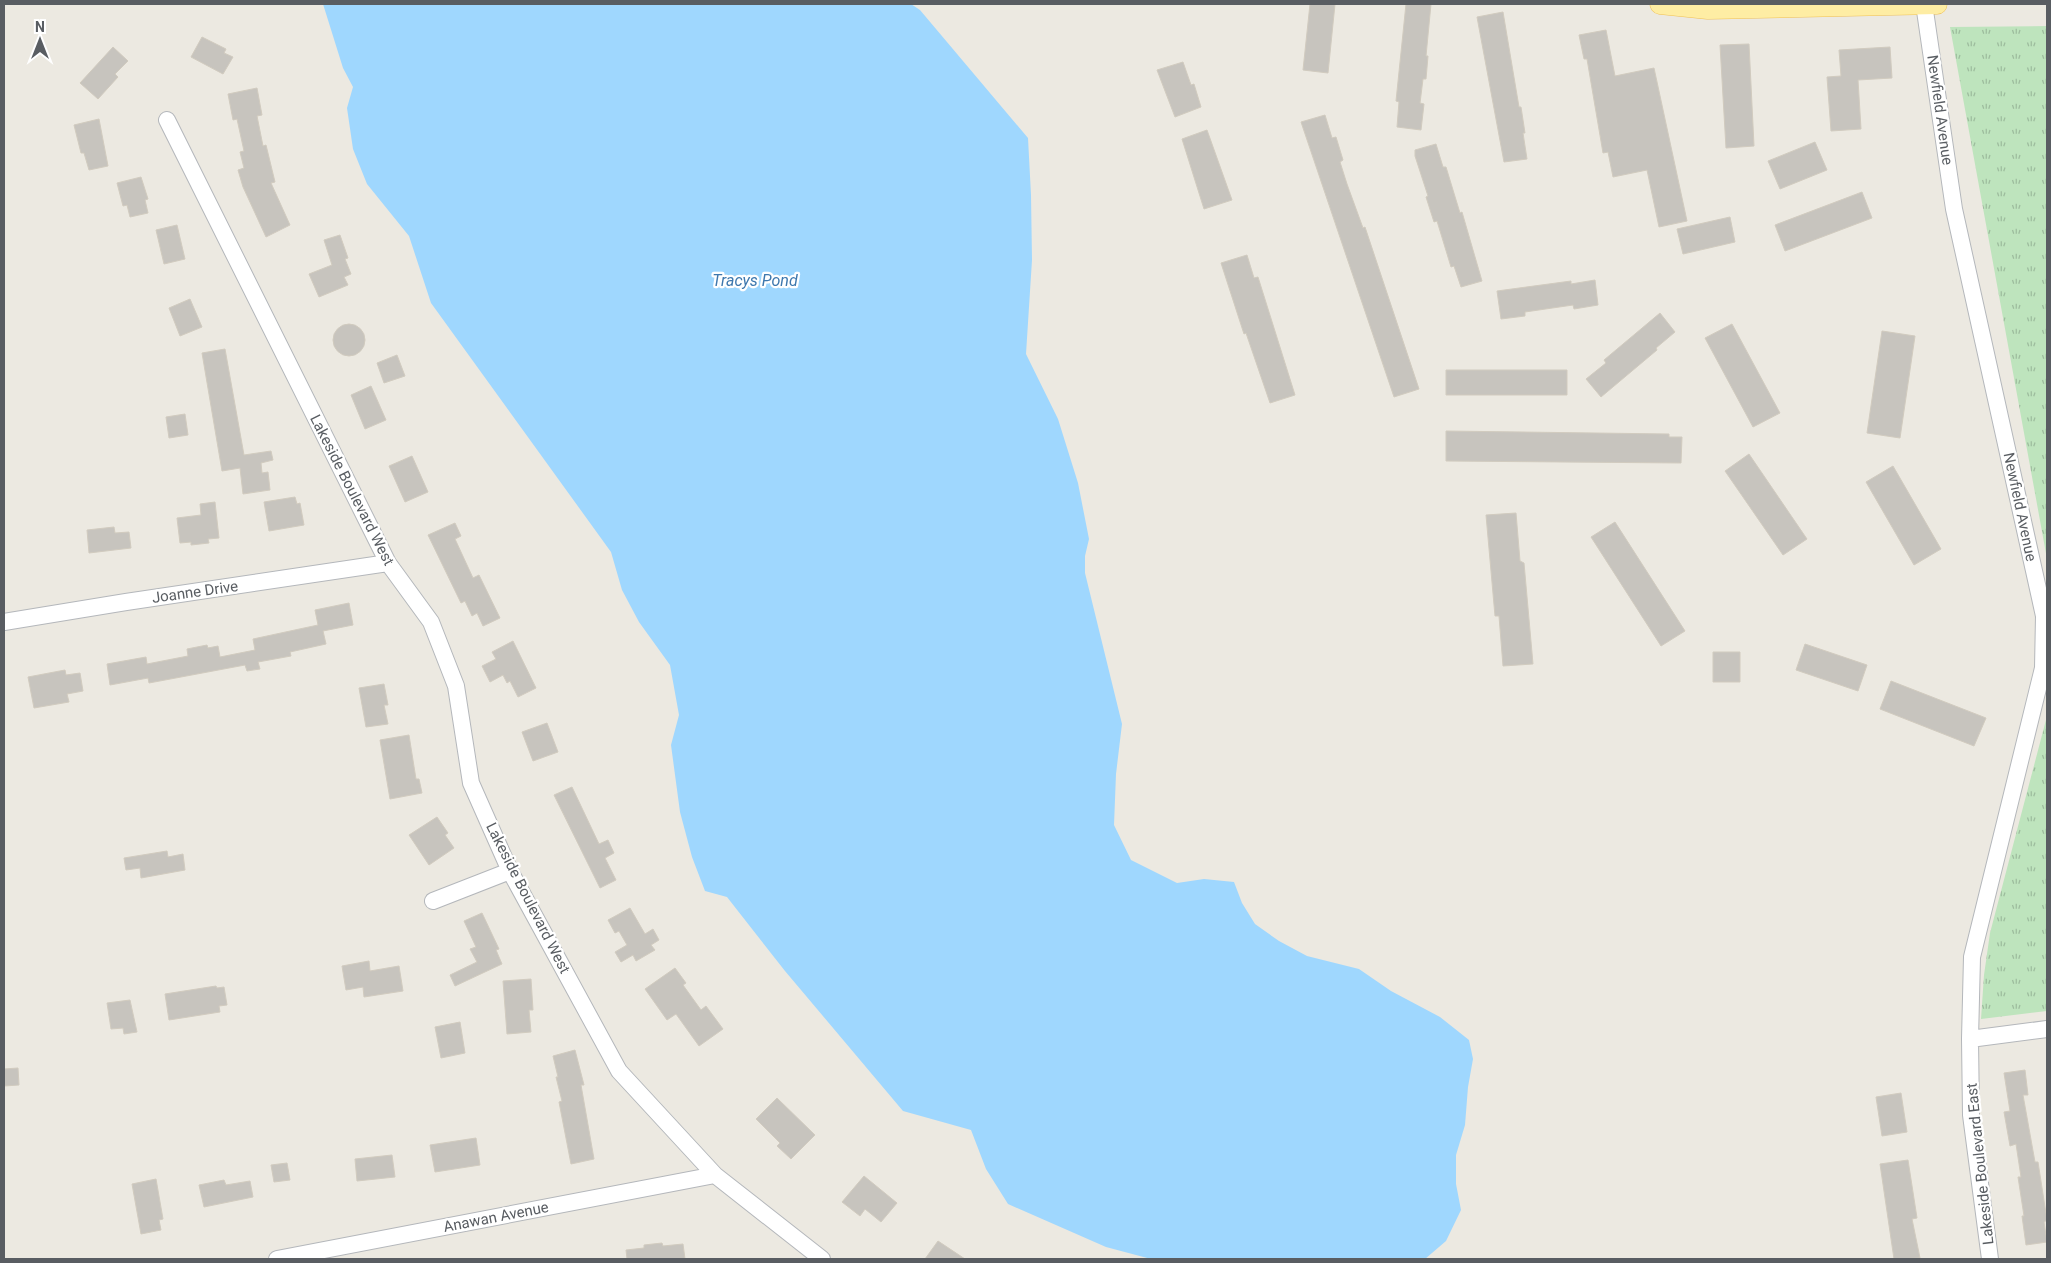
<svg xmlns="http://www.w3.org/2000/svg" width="2051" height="1263" viewBox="0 0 2051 1263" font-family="Roboto,sans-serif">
  <defs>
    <pattern id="park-tufts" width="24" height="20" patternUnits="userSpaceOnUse" patternTransform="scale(1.25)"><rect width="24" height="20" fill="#bee4bd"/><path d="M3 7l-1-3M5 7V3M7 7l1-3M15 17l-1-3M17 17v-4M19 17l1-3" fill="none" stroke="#9dbc9d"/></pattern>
  </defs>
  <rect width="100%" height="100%" fill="#ece9e1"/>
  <path fill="url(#park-tufts)" d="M 2047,26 L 2047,559 L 1950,27 Z
    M 2047,716 L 2047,1011 L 1981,1019 L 1984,975 L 1990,933 Z"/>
  <path fill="#9fd7fe" d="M 323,4 L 911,4 L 920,10 L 1028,138 L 1031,195 L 1032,260 L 1026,354 L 1058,419 L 1078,483 L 1089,539 L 1085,556 L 1085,573 L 1122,724 L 1116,774 L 1114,825 L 1131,860 L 1177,883 L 1204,879 L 1234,882 L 1242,903 L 1255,924 L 1279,941 L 1307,956 L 1359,969 L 1391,991 L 1440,1017 L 1469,1040 L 1473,1059 L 1468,1087 L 1465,1125 L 1456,1155 L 1456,1184 L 1461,1210 L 1446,1241 L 1425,1259 L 1151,1259 L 1106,1247 L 1008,1204 L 986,1169 L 971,1130 L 903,1111 L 785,971 L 727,897 L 705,891 L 692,857 L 680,812 L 671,745 L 679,715 L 670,665 L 639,622 L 622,590 L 611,552 L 431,303 L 409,236 L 367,184 L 353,149 L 347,108 L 353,87 L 343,68 Z"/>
  <path fill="#c7c4be" stroke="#d1cbbf" d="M 1310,4 L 1335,4 L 1328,73 L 1303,70 Z
    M 1406,4 L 1431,4 L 1426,56 L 1428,56 L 1426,79 L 1423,79 L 1420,103 L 1424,104 L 1421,130 L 1397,127 L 1399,102 L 1396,101 Z
    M 1503,12 L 1519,107 L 1521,107 L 1525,133 L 1523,133 L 1527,159 L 1504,162 L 1477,17 Z
    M 1606,30 L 1615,76 L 1654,68 L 1687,221 L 1659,227 L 1647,170 L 1613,177 L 1608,152 L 1603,153 L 1587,59 L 1584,59 L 1579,35 Z
    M 202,37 L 226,49 L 224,53 L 233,57 L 223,74 L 191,57 Z
    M 1749,44 L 1754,146 L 1726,148 L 1720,45 Z
    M 113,47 L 128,61 L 115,74 L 118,77 L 98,99 L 80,83 Z
    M 1890,47 L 1892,78 L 1858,80 L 1861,129 L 1831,131 L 1827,77 L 1841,76 L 1839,50 Z
    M 1183,62 L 1191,85 L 1194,84 L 1201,107 L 1175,117 L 1157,70 Z
    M 257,88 L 262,115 L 257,116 L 263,146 L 266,145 L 275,182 L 271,183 L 290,225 L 266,237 L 243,187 L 238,170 L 244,168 L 240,152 L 244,151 L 237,119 L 233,120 L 228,94 Z
    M 1325,115 L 1332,138 L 1336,137 L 1343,160 L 1340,162 L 1347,184 L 1363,228 L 1365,227 L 1419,389 L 1394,397 L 1301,122 Z
    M 99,119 L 108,166 L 89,170 L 84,153 L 81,153 L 74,125 Z
    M 1207,130 L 1232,200 L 1204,209 L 1182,139 Z
    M 1815,142 L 1827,170 L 1780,189 L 1768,161 Z
    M 1436,144 L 1443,167 L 1446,167 L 1460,213 L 1462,212 L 1482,281 L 1461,287 L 1454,266 L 1451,267 L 1437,221 L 1434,222 L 1426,197 L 1428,196 L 1415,156 L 1415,150 Z
    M 141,177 L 148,199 L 145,200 L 148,213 L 130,217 L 127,205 L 123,206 L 117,183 Z
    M 1862,192 L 1872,218 L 1785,251 L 1775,225 Z
    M 1730,217 L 1735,242 L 1683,254 L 1677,229 Z
    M 177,225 L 185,259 L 164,264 L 156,230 Z
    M 340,235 L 348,258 L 345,259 L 351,274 L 344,277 L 348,285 L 319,297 L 309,274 L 332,265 L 324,240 Z
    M 1247,255 L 1254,278 L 1258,277 L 1295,395 L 1270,403 L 1246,333 L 1244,334 L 1221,263 Z
    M 1595,280 L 1598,305 L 1574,309 L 1573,305 L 1525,312 L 1525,316 L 1501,319 L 1497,291 L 1571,281 L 1571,284 Z
    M 190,299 L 202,327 L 180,336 L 169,308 Z
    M 1660,313 L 1675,332 L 1656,348 L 1657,350 L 1601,397 L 1586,379 L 1606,363 L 1604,360 Z
    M333 340a16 16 0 1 1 32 0a16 16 0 1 1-32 0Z
    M 1732,324 L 1780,413 L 1753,427 L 1705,338 Z
    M 1882,331 L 1915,336 L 1900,438 L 1867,433 Z
    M 225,349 L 244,455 L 271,451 L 273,460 L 261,463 L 262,473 L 268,472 L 270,490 L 243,494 L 240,468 L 222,471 L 202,353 Z
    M 397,355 L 405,376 L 384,383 L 377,363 Z
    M 1446,370 L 1567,370 L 1567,395 L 1446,395 Z
    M 371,386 L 386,420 L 365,429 L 351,395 Z
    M 185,414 L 188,435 L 169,438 L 166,417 Z
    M 1446,431 L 1669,434 L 1669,437 L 1682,437 L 1681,463 L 1446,461 Z
    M 1749,454 L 1807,539 L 1783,555 L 1725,471 Z
    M 412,456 L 428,492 L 405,502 L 389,466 Z
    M 1893,466 L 1941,549 L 1914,565 L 1866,482 Z
    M 295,497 L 297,504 L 300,503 L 304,525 L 269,531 L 264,502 Z
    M 215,502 L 219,538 L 208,539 L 209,543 L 191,545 L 191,542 L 180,543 L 177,518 L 201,515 L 200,504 Z
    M 1516,513 L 1520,561 L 1524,563 L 1533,664 L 1503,666 L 1499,616 L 1495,616 L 1486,515 Z
    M 1615,522 L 1685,631 L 1661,646 L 1591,537 Z
    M 455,523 L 461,536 L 455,539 L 473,578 L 479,575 L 500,618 L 483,626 L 477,613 L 472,616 L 465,601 L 461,603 L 428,535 Z
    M 114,527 L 115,533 L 129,532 L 131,548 L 89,553 L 87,530 Z
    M 349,603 L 353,625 L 323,631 L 326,644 L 290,652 L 291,656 L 258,662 L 260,669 L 247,671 L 245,665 L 149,683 L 148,678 L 110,685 L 107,664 L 146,657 L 147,664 L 188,656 L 187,649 L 207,645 L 208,648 L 218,646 L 220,657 L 255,650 L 253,639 L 318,625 L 315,610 Z
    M 513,641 L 536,688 L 518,697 L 510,681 L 507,683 L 503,675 L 490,682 L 482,666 L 496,659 L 492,652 Z
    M 1805,644 L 1867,665 L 1858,691 L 1796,670 Z
    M 1713,652 L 1740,652 L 1740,682 L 1713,682 Z
    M 65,670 L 66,675 L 80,673 L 83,691 L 67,694 L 69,702 L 34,708 L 28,677 Z
    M 1891,681 L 1986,718 L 1974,746 L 1880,709 Z
    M 384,684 L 388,705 L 384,705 L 388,724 L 366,727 L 359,688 Z
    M 547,723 L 558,752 L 533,761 L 522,732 Z
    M 409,735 L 416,779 L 419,779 L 422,793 L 390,799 L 380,740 Z
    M 572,787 L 599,844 L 608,840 L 614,853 L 605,858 L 616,880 L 600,888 L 554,795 Z
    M 437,817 L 448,833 L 445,835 L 454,848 L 429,865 L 409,835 Z
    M 167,851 L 168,857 L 183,854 L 185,870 L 141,878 L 140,868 L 126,870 L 124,858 Z
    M 630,908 L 645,934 L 653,929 L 659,940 L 651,945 L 655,950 L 636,961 L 633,955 L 621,962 L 615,952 L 627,945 L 619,931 L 615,933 L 608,920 Z
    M 482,913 L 499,949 L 496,950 L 502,964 L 455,986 L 450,975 L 477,962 L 470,949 L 476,947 L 464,921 Z
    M 369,961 L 370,971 L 399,966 L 403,991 L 364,997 L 363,987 L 346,990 L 342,966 Z
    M 675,968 L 686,983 L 683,985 L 701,1010 L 706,1006 L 723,1029 L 699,1046 L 676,1014 L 667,1020 L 645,989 Z
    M 531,979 L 533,1010 L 529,1010 L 531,1032 L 507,1034 L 503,981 Z
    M 216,986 L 217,988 L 224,987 L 227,1005 L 219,1006 L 220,1012 L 169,1020 L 165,994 Z
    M 130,1000 L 137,1032 L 124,1034 L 123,1028 L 111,1029 L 107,1003 Z
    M 460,1022 L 465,1053 L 441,1058 L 435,1027 Z
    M 575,1050 L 584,1085 L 581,1085 L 594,1159 L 571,1164 L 559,1102 L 562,1101 L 556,1077 L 558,1077 L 553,1056 Z
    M 18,1068 L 19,1085 L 4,1086 L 4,1069 Z
    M 2025,1070 L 2028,1095 L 2023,1095 L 2035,1162 L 2038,1162 L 2047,1220 L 2044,1222 L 2047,1242 L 2026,1245 L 2022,1216 L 2024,1216 L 2018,1177 L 2021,1177 L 2016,1144 L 2010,1146 L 2004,1112 L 2010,1111 L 2004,1073 Z
    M 1901,1093 L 1907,1132 L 1882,1136 L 1876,1097 Z
    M 777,1098 L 815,1135 L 791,1159 L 777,1146 L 780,1143 L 756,1119 Z
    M 476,1138 L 480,1165 L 435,1172 L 430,1145 Z
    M 392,1155 L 395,1177 L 357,1181 L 355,1159 Z
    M 1908,1160 L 1917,1218 L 1912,1219 L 1920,1258 L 1894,1259 L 1880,1164 Z
    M 287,1163 L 290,1180 L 274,1182 L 271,1165 Z
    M 864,1176 L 897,1203 L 881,1222 L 865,1209 L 860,1216 L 842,1202 Z
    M 156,1179 L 163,1219 L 159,1220 L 161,1230 L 141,1234 L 132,1184 Z
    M 224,1180 L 226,1185 L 250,1181 L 253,1197 L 204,1207 L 199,1185 Z
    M 938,1241 L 965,1259 L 925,1259 Z
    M 662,1243 L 663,1246 L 683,1244 L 685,1259 L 627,1259 L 626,1250 L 644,1248 L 644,1245 Z"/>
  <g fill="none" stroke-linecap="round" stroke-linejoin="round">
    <g stroke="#b4b7bb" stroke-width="18">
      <path id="minor" d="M 1924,4 L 1954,209 L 2044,616 L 2043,668 L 1972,957 L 1970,1039 L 1971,1115 L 1990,1259
        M 167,120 L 388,563 L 431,622 L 456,686 L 471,783 L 510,871 L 619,1071 L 715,1175 L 822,1259
        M 4,622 L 126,602 L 388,563
        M 433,901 L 510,871
        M 1970,1039 L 2047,1029
        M 277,1259 L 715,1175"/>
    </g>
    <g stroke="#efc057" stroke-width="21">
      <path id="major" d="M 1660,4 L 1708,9 L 1937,4"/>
    </g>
    <use href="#minor" stroke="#fff" stroke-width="16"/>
    <use href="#major" stroke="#feeda4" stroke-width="20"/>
  </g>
  <g text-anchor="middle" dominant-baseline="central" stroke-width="4.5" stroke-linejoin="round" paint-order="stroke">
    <g font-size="15" fill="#595d62" stroke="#fff">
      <text transform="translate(1940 110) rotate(82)">Newfield Avenue</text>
      <text transform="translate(352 490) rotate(63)">Lakeside Boulevard West</text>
      <text transform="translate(2020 507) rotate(78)">Newfield Avenue</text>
      <text transform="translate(195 592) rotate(-8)">Joanne Drive</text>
      <text transform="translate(528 898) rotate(63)">Lakeside Boulevard West</text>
      <text transform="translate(1980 1164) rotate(-96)">Lakeside Boulevard East</text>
      <text transform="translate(496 1217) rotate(-11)">Anawan Avenue</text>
    </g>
    <g font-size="16" font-style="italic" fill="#3e78ae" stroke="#fff">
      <text x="755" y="280">Tracys Pond</text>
    </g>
  </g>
  <rect width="2051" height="1263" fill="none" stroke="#595d62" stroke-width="10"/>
  <g transform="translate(40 40)" stroke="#ffffff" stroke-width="4" paint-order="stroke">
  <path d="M0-4L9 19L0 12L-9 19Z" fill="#595d62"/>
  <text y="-8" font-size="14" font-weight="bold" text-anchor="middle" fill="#595d62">N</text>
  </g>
</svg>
